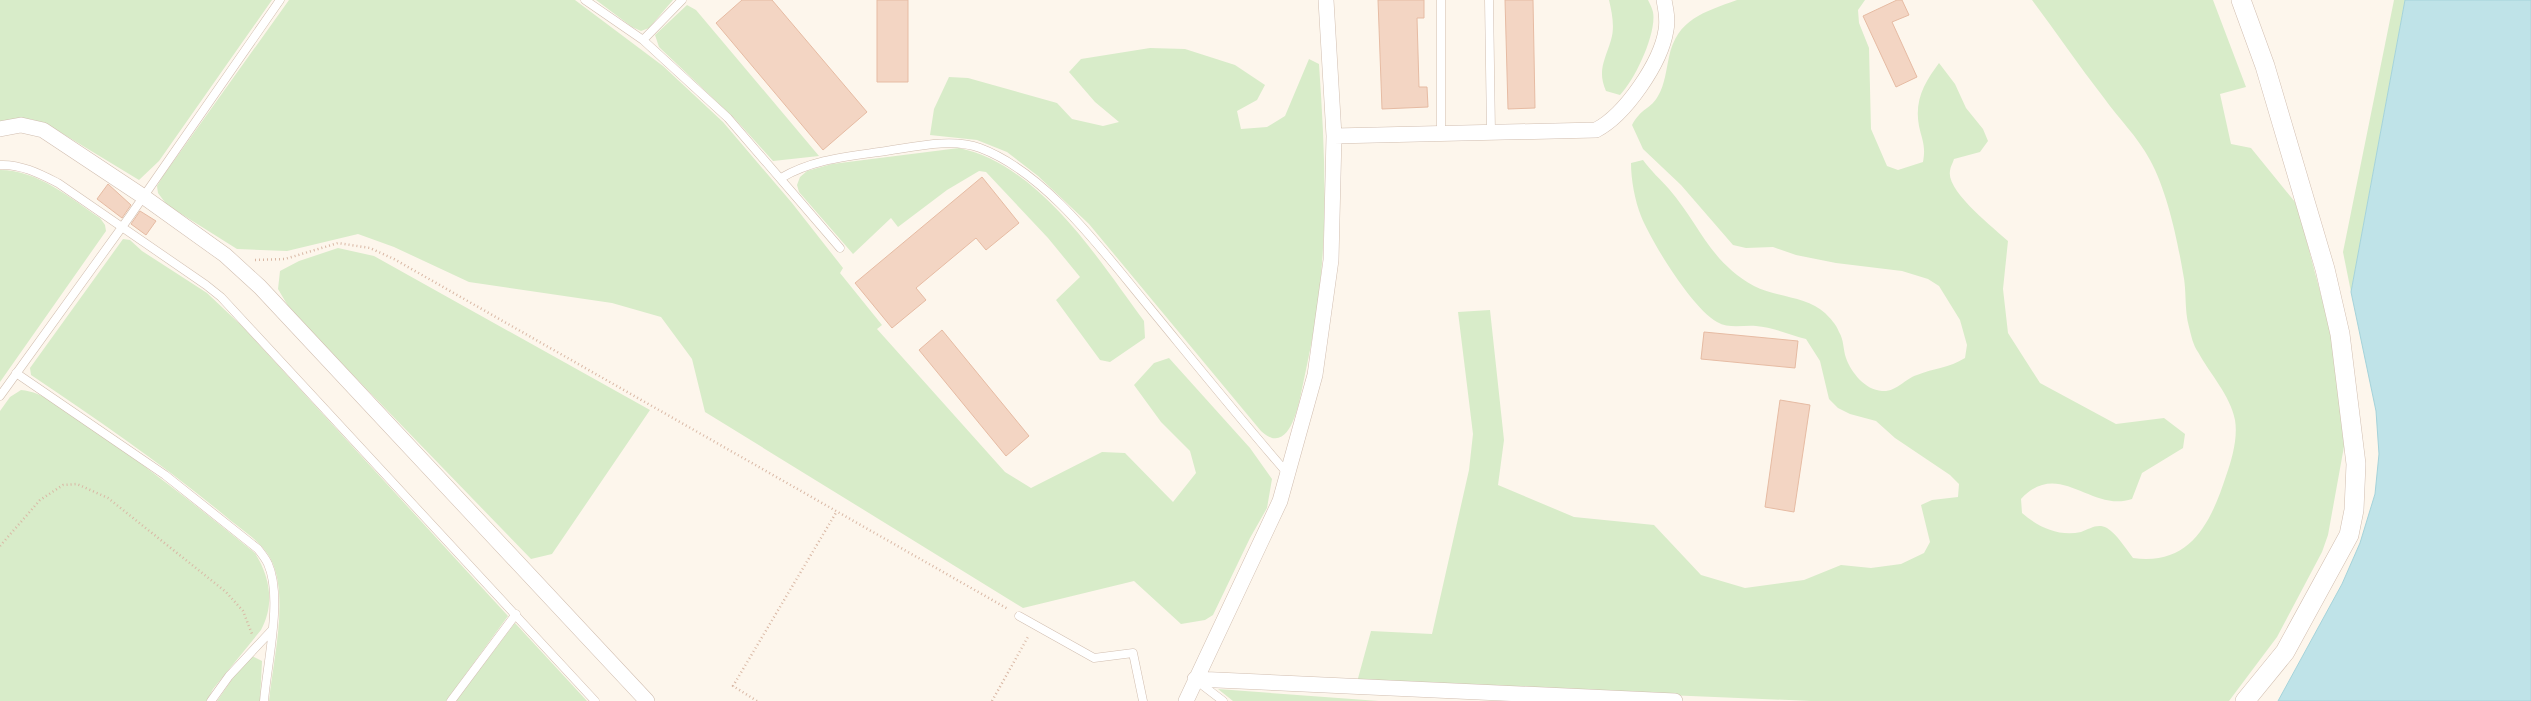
<svg xmlns="http://www.w3.org/2000/svg" width="2531" height="701" viewBox="0 0 2531 701" font-family="'Source Sans 3',sans-serif">
  <rect width="100%" height="100%" fill="#fdf6ec"/>
  <path fill="#d8ecc9" d="M 0,0 L 272,0 L 159,161 L 139,180 L 50,126 L 31,119 L 0,123 Z
    M 289,0 L 575,0 L 663,66 L 723,122 L 792,203 L 843,268 L 840,273 L 882,325 L 877,329 L 1005,472 L 1031,488 L 1102,452 L 1125,453 L 1173,502 L 1196,473 L 1190,451 L 1161,422 L 1134,385 L 1154,363 L 1169,358 L 1250,448 L 1272,479 L 1267,508 L 1250,538 L 1213,615 L 1205,620 L 1181,624 L 1134,581 L 1023,608 L 705,412 L 692,359 L 661,317 L 612,303 L 469,282 L 394,247 L 358,234 L 287,251 L 237,249 L 167,205 L 158,193 L 157,186 L 163,176 Z
    M 596,0 L 673,0 L 649,28 L 641,31 L 632,27 Z
    M 1609,0 L 1648,0 C 1650,4 1652,8 1653,12 C 1657,33 1635,80 1620,95 L 1606,91 C 1597,71 1605,60 1611,40 C 1615,27 1612,13 1609,0 Z
    M 1737,0 L 1865,0 L 1858,10 L 1859,23 L 1869,48 L 1871,129 L 1887,166 L 1898,170 L 1923,162 C 1926,146 1922,140 1919,126 C 1914,100 1925,82 1939,63 L 1955,84 L 1966,108 L 1983,129 L 1988,141 L 1980,152 L 1954,159 C 1953,163 1950,167 1950,171 C 1946,191 1994,228 2008,241 L 2003,289 L 2008,333 L 2040,383 L 2116,424 L 2164,418 L 2185,434 L 2183,448 L 2142,473 L 2132,499 C 2091,513 2059,458 2021,499 L 2022,513 C 2038,527 2059,537 2081,532 C 2090,529 2097,523 2107,528 C 2117,534 2126,549 2133,558 C 2191,566 2211,522 2226,476 C 2232,459 2238,438 2235,420 C 2230,395 2210,374 2198,352 C 2193,345 2191,335 2189,327 C 2184,309 2187,291 2183,273 C 2177,238 2167,191 2150,160 C 2137,136 2119,119 2104,98 C 2079,66 2056,32 2032,0 L 2213,0 L 2246,87 L 2220,94 L 2231,144 L 2251,148 L 2295,202 L 2301,220 L 2330,329 L 2342,404 L 2345,441 L 2328,535 L 2322,552 L 2277,637 L 2229,701 L 1811,701 L 1357,682 L 1371,631 L 1432,634 L 1469,470 L 1473,434 L 1458,312 L 1490,310 L 1504,440 L 1498,485 L 1574,517 L 1654,525 L 1701,575 L 1745,588 L 1804,580 L 1841,565 L 1871,568 L 1901,564 L 1924,553 L 1930,542 L 1921,505 L 1932,500 L 1958,497 L 1959,484 L 1950,475 L 1895,438 L 1876,421 L 1850,414 L 1838,408 L 1829,399 L 1820,361 L 1806,339 C 1790,335 1772,327 1756,326 C 1743,325 1729,329 1717,322 C 1692,308 1652,243 1641,216 C 1635,201 1631,180 1631,163 L 1643,160 C 1651,171 1660,179 1669,189 C 1700,225 1709,261 1754,286 C 1775,297 1807,296 1825,313 C 1830,318 1836,324 1839,332 C 1844,340 1843,349 1846,358 C 1851,372 1865,390 1882,391 C 1897,392 1904,379 1917,375 C 1934,368 1949,368 1965,358 L 1967,345 L 1960,320 L 1939,286 L 1928,279 L 1902,271 L 1836,263 L 1796,255 L 1773,247 L 1746,248 L 1733,245 L 1681,185 L 1643,149 L 1632,125 C 1641,108 1651,109 1658,96 C 1665,84 1666,70 1669,57 C 1677,19 1704,12 1737,0 Z
    M 2394,0 L 2405,0 L 2351,292 L 2343,252 Z
    M 687,5 L 696,10 L 819,156 L 773,161 L 735,119 L 659,47 L 655,35 Z
    M 1150,48 L 1185,49 L 1235,65 L 1265,85 L 1257,100 L 1237,111 L 1241,129 L 1267,127 L 1285,116 L 1309,59 L 1319,64 C 1324,137 1328,212 1320,285 C 1317,318 1310,351 1303,384 C 1299,403 1290,458 1261,431 L 1089,224 L 1038,176 L 1007,152 L 977,140 L 930,135 L 934,109 L 949,77 L 968,78 L 1057,103 L 1072,119 L 1103,126 L 1119,122 L 1095,102 L 1069,72 L 1081,59 Z
    M 959,148 C 1040,165 1098,259 1144,321 L 1145,338 L 1110,362 L 1100,360 L 1056,300 L 1080,277 L 1048,238 L 986,172 L 979,171 L 947,190 L 898,227 L 891,218 L 853,254 L 799,192 L 797,185 L 800,177 L 807,171 L 832,164 Z
    M 0,170 C 38,170 70,198 100,218 L 105,225 L 106,231 L 0,382 Z
    M 123,239 L 130,240 L 142,251 L 207,293 L 243,327 L 508,616 L 446,701 L 269,701 C 273,660 288,602 273,564 C 265,543 240,529 224,515 C 161,463 98,420 31,375 L 30,368 Z
    M 338,248 L 374,256 L 650,410 L 552,554 L 531,559 L 291,311 L 278,289 L 280,271 L 299,261 Z
    M 21,390 C 44,392 63,409 82,422 C 142,462 199,508 255,553 C 270,577 275,604 261,630 L 213,689 L 207,701 L 0,701 L 0,411 L 10,397 Z
    M 515,623 L 587,701 L 456,701 Z
    M 252,656 L 262,661 L 260,701 L 217,701 L 235,675 Z
    M 1218,689 L 1379,701 L 1233,701 Z"/>
  <path fill="#bfe3e8" stroke="#a5d3da" d="M 2405,0 L 2531,0 L 2531,701 L 2278,701 L 2342,584 L 2360,543 L 2375,494 L 2379,454 L 2376,411 L 2351,292 Z"/>
  <path fill="#f3d5c3" stroke="#e6bba3" d="M 742,0 L 772,0 L 867,112 L 823,150 L 716,23 Z
    M 877,0 L 908,0 L 908,82 L 877,82 Z
    M 1378,0 L 1424,0 L 1424,18 L 1417,18 L 1419,87 L 1427,87 L 1428,107 L 1382,109 Z
    M 1505,0 L 1533,0 L 1535,108 L 1508,109 Z
    M 1897,0 L 1902,0 L 1909,15 L 1892,22 L 1917,77 L 1896,87 L 1863,16 Z
    M 982,177 L 1019,223 L 986,250 L 976,238 L 916,288 L 926,300 L 892,328 L 855,283 Z
    M 108,184 L 131,205 L 122,218 L 97,199 Z
    M 140,211 L 156,221 L 146,235 L 131,224 Z
    M 942,330 L 1029,436 L 1006,456 L 919,350 Z
    M 1704,332 L 1798,341 L 1795,368 L 1701,359 Z
    M 1780,400 L 1810,405 L 1794,512 L 1765,507 Z"/>
  <g fill="none" stroke-linecap="round" stroke-linejoin="round">
    <g stroke="#d1beb0" stroke-width="9">
      <path id="service" d="M 585,0 L 643,40 L 728,118 L 840,248
        M 1441,0 L 1441,132
        M 1489,0 L 1491,132
        M 643,40 L 682,0
        M 0,165 C 21,164 40,174 58,183 L 206,285 L 221,297 L 595,701
        M 781,178 C 812,160 844,157 879,152 C 910,148 950,137 980,148 C 1047,173 1104,253 1149,307 C 1195,363 1240,419 1288,474
        M 16,373 L 165,475 L 258,549 C 261,553 266,559 268,564 C 283,597 267,664 264,701
        M 0,396 L 130,216 L 280,0
        M 1019,616 L 1094,658 L 1133,653 L 1143,701
        M 1197,681 L 1223,701
        M 211,701 L 229,676 L 272,630
        M 451,701 L 516,614"/>
    </g>
    <g stroke="#d1beb0" stroke-width="16">
      <path id="minor" d="M 0,129 L 21,125 L 43,130 L 144,197 L 225,255 L 260,287 L 647,701
        M 1334,136 L 1596,130 C 1625,115 1661,63 1666,30 C 1668,20 1666,10 1664,0
        M 1195,679 L 1675,701
        M 1186,701 L 1280,501 L 1315,375 L 1331,260 L 1334,136 L 1326,0"/>
    </g>
    <g stroke="#d1beb0" stroke-width="20">
      <path id="tertiary" d="M 2241,0 L 2265,66 L 2325,269 L 2340,334 L 2356,464 L 2354,510 L 2349,535 L 2285,652 L 2245,701"/>
    </g>
    <path stroke="#d9b8a5" stroke-width="2.5" stroke-dasharray="1 3" stroke-linecap="butt" d="M 255,260 L 285,259 L 338,243 L 370,248 L 394,259 L 1008,609
      M 0,546 L 40,500 L 63,485 L 77,484 L 108,498 L 226,592 L 243,611 L 252,634
      M 757,701 L 733,686 L 837,511
      M 992,701 L 1029,635"/>
    <use href="#service" stroke="#fff" stroke-width="8"/>
    <use href="#minor" stroke="#fff" stroke-width="15"/>
    <use href="#tertiary" stroke="#fff" stroke-width="19"/>
  </g>
</svg>
